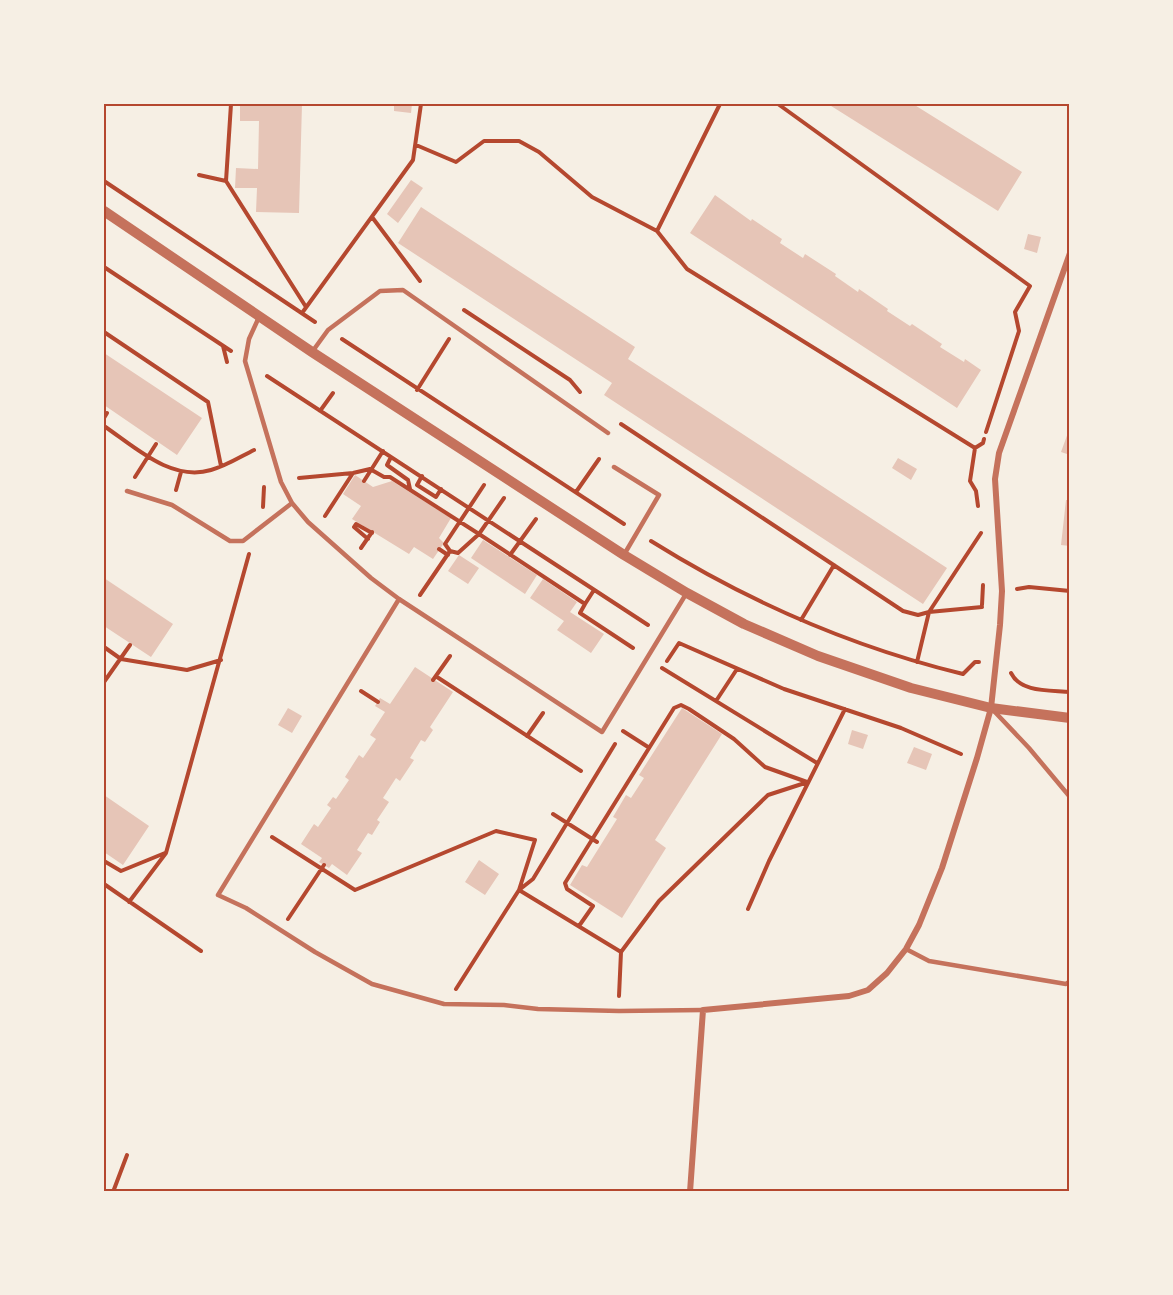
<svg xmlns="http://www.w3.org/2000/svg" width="1173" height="1295" viewBox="0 0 1173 1295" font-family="Raleway,sans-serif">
  <rect width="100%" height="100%" fill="#f6efe4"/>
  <path fill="#e6c5b7" d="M 240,104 L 302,104 L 299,213 L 256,212 L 257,188 L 235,188 L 236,168 L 258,169 L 259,121 L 240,121 Z
    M 394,104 L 412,104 L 411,113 L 394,111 Z
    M 828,104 L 913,104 L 1022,172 L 998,211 Z
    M 411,180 L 423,188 L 398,223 L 387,214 Z
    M 715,195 L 751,221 L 752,219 L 782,239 L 780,243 L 803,258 L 805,254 L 836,274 L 835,276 L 858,292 L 859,289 L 888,309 L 887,311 L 910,326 L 912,324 L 942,344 L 940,347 L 964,362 L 965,359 L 981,370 L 957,408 L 690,233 Z
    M 421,207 L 635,347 L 628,359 L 947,568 L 923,604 L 604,395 L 612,383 L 398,243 Z
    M 1028,234 L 1041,237 L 1037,253 L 1024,249 Z
    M 104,353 L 202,418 L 177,455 L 104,405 Z
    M 1069,430 L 1070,430 L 1070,455 L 1061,452 Z
    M 898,458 L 917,469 L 911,480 L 892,468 Z
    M 355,475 L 373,487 L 392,481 L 451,518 L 439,538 L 444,543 L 433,559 L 414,547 L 409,554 L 352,519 L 361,506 L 343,494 Z
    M 1066,500 L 1070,500 L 1070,546 L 1061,545 Z
    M 483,540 L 537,575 L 525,594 L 471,558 Z
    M 459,555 L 479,568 L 468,584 L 448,571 Z
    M 104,578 L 173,624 L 151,657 L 104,626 Z
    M 543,579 L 577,602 L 570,612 L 604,634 L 591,653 L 557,630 L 564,621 L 530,598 Z
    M 415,667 L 453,692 L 430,727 L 433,730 L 425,742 L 421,740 L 410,758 L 414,760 L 400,781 L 396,778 L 383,798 L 389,802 L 377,820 L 380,822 L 372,835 L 368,833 L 357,850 L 362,853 L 347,875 L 332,864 L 329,868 L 319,862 L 322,858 L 301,844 L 314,824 L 318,827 L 331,808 L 327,805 L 333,797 L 336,799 L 349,780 L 345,777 L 359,755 L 363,758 L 376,739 L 370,735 L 385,712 L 375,706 L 380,698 L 390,704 Z
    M 288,708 L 302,716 L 292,733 L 278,725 Z
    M 682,708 L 722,734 L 655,840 L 666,848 L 622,918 L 570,885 L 582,865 L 587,867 L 617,819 L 613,817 L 626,795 L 631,798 L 644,778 L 639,775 Z
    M 852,730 L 868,735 L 863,749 L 848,744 Z
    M 914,747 L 932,754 L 926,770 L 907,763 Z
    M 104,795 L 149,826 L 123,865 L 104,852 Z
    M 479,860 L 499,874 L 485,895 L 465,882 Z"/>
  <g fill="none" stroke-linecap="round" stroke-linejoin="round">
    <path stroke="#b5482f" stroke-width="4" d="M 231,104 L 226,181 L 306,307
      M 778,104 L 1030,286 L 1015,312 L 1019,331 L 986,432
      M 416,145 L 456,162 L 484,141 L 519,141 L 539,152 L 592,197 L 657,231 L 687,269 L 975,448
      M 199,175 L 226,181
      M 104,181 L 315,322
      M 372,217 L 420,281
      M 657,231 L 720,104
      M 104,267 L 231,351
      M 464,310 L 570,380 L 580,392
      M 302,313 L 413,160 L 421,104
      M 104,332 L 208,402 L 221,466
      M 342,339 L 624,524
      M 223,346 L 227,362
      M 267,376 L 648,625
      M 417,390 L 449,339
      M 320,411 L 333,393
      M 104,418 L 107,413
      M 621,424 L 903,611 L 918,615 L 929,612 L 981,533
      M 104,426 C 135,447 171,482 211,470 C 226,466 240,457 254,450
      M 391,457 L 387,465 L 408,480 L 410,489
      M 422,476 L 417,485 L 436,497 L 441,489
      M 135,477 L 156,444
      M 299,478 L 353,473 L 370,469 L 384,477 L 390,477 L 479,534
      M 364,481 L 383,451
      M 484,485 L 445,544 L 450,551 L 458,553 L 479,534 L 504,498
      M 176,490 L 181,472
      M 576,492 L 599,459
      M 978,506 L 976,491 L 970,481 L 975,448 L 983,443 L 984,439
      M 263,507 L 264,487
      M 325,516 L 353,473
      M 479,534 L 585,604 L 580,613 L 633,648
      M 368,539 L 354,527 L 356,524 L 372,533
      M 651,541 C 747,601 852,647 963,674 L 975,662 L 979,662
      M 361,548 L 372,532
      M 439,549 L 448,555
      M 510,555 L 536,519
      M 1017,589 L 1029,587 L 1070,591
      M 420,595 L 450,551
      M 585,604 L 594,590
      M 982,605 L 983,585
      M 801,620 L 834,565
      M 104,647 L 121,659 L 187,670 L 221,660
      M 667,661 L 679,643 L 784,689 L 901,728 L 961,754
      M 917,662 L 929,612 L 982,607
      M 662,668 L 817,763
      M 1011,673 C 1021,693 1050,690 1070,692
      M 437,677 L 581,771
      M 433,680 L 450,656
      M 104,682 L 130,645
      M 361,691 L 378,702
      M 716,701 L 737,669
      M 623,731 L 648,747
      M 527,736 L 543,713
      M 553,814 L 597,842
      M 272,837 L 355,890 L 496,831 L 535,840 L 519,890
      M 104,861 L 121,871 L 165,853
      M 104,884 L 201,951
      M 519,890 L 533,879 L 615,744
      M 129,902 L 166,853 L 249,554
      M 748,909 L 769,861 L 845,709
      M 288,919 L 324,865
      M 579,926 L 593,906 L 567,889 L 565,883 L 674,708 L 681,705 L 689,709 L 734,739 L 765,767 L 807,782
      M 456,989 L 519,890 L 621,952 L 659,901 L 768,795 L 808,782
      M 619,996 L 621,952
      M 113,1192 L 127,1155"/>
    <path stroke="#c5725c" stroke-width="4.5" d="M 259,317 L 249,339 L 245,361 L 281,482 L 292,503 L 308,522 L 371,578 L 399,599 L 602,732 L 686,594
      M 312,352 L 328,330 L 380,291 L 403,290 L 608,433
      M 614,467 L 659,495 L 625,553
      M 127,491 L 172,505 L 230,541 L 243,541 L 292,503
      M 399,599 L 218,895 L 246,908 L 315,952 L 372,984 L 444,1004 L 504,1005 L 538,1009 L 619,1011 L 703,1010
      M 993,710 L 1029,748 L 1070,797
      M 906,949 L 929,961 L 1066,984 L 1070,981"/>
    <path stroke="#c5725c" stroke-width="6" d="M 690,1192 L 703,1010 L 849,996 L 868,990 L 887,973 L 906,949 L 919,925 L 942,868 L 977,758 L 991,708 L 1000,625 L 1002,591 L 995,479 L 999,453 L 1070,253"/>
    <path stroke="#c5725c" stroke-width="10" d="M 104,211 L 312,352 L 624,555 L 687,593 L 744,624 L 818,656 L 911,688 L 991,708 L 1070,718"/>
  </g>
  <rect width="1173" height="1295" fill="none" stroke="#f6efe4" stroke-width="210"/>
  <rect x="105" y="105" width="963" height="1085" fill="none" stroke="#b5482f" stroke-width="2"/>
</svg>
